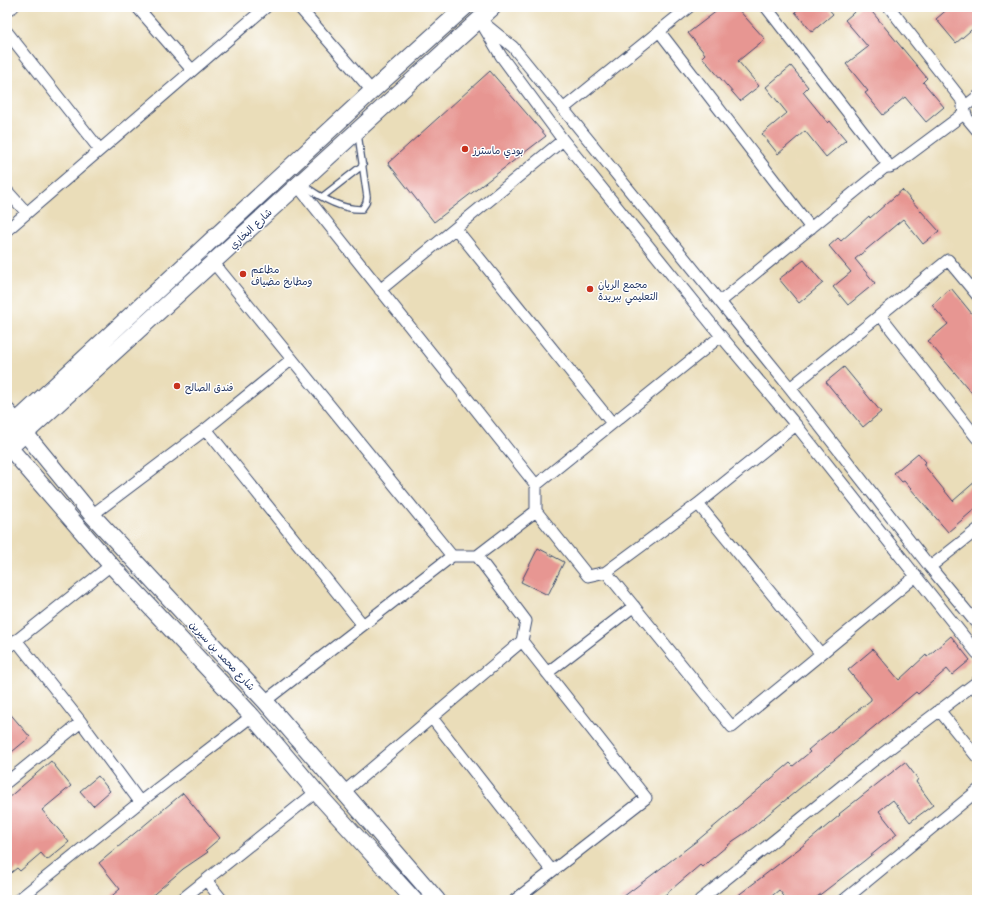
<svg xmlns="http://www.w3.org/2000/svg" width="984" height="907" viewBox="0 0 984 907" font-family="'Playpen Sans','Playpen Sans Arabic',sans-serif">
  <rect width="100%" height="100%" fill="#fff"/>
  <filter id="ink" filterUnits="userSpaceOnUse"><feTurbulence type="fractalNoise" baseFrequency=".025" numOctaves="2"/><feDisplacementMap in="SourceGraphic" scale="8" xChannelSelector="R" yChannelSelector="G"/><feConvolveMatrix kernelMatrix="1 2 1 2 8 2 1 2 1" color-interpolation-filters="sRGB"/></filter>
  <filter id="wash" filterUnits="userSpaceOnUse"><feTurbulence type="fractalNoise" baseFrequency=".012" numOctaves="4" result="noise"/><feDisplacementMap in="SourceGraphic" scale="16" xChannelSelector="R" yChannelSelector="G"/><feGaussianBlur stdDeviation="0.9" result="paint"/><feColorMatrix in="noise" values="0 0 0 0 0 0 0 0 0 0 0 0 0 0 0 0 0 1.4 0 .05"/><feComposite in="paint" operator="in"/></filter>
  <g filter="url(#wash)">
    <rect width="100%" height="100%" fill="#eaddb9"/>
    <g id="blocks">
      <path fill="#e79692" d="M 722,7 L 736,7 L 765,39 L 738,61 L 759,86 L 740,101 L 702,57 L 705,54 L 688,33 Z
        M 801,7 L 827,7 L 833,14 L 812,32 L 795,12 Z
        M 860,7 L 868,7 L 927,78 L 923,82 L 944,107 L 926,122 L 905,97 L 883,115 L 865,93 L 868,91 L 846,64 L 868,47 L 845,20 Z
        M 950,7 L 977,7 L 977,25 L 956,43 L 936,19 Z
        M 791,66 L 808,87 L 803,92 L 828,123 L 830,121 L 846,140 L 826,157 L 805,131 L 778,154 L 762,134 L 787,113 L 766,87 Z
        M 490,71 L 546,136 L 434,222 L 388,163 Z
        M 902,190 L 939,231 L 923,244 L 903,219 L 855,259 L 875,283 L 848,305 L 833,287 L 851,272 L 829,246 L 838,238 L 841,241 L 869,216 L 870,218 Z
        M 804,260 L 823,283 L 799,303 L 779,279 Z
        M 951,288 L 977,320 L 977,399 L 928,341 L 948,324 L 932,305 Z
        M 844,367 L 881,412 L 863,427 L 826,382 Z
        M 918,453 L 926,462 L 923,464 L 953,501 L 977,480 L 977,507 L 948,532 L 904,481 L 902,482 L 894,473 Z
        M 538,548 L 564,562 L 548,595 L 521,582 Z
        M 951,636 L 970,660 L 952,675 L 947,669 L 918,694 L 916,692 L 748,831 L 733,841 L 702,867 L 700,865 L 659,900 L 619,900 L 698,840 L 790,763 L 793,766 L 810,752 L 808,750 L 820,740 L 871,700 L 871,698 L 848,670 L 873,649 L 899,680 L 926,655 L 927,657 Z
        M 7,710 L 30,737 L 7,756 Z
        M 51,761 L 71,786 L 42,810 L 69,842 L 47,860 L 41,853 L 20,871 L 17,868 L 7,876 L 7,799 Z
        M 905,762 L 918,779 L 916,782 L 933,805 L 910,822 L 893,800 L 879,811 L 897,834 L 864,861 L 813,900 L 787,900 L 779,890 L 767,900 L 732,900 L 805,844 L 840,815 L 839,814 Z
        M 98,776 L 110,791 L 93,806 L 80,791 Z
        M 183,793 L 220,838 L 206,850 L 208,852 L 183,869 L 147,900 L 107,900 L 120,889 L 99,863 Z"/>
    </g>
  </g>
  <g filter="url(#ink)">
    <use href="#blocks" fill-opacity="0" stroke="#3a496c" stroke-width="1"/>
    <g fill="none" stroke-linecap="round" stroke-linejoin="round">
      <g stroke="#3a496c" stroke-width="8">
        <path id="lane" d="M 302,184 C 318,196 342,210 362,209 L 366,203 L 367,197 L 358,134
          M 322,197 L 363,165"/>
      </g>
      <g stroke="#3a496c" stroke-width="13">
        <path id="street" d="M 137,7 L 192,70
          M 299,7 L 372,91
          M 766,7 L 890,167
          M 889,7 L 961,99 L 967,118 L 977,130
          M 7,10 L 13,7
          M 479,19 L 501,56 L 563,140 L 721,336 L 796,425 L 977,653
          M 486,25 L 513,47 L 790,388 L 930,567 L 977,624
          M 659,31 L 811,228
          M 7,32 L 100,150
          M 963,108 L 977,97
          M 563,109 L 689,7
          M 297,185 L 536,485 L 536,511 L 588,576 L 606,572 L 732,727 L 916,576
          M 7,191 L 27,213
          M 456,229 L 612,423
          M 7,230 L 266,7
          M 213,262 L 452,556 L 477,556 L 526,621 L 522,641
          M 380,290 L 563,140
          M 720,302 L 884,168 L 895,165 L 965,113
          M 880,315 L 977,438
          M 790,388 L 948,260 L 977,295
          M 206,429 L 363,625
          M 536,485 L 721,336
          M 698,504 L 821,654
          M 92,515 L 206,429 L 292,359
          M 477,556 L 536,511
          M 930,567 L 977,530
          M 606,572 L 698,504 L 796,425
          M 16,640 L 81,722 L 140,802
          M 7,648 L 111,565
          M 547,673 L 634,606
          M 265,701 L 452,556
          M 939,710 L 977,757
          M 432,718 L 552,871
          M 7,782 L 81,722
          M 344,792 L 522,641 L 646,798 L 515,900
          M 206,880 L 222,900
          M 18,900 L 140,802 L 252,716
          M 181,900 L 316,792
          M 700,900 L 873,761 L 977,682
          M 844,900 L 977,791"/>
      </g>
      <g stroke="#3a496c" stroke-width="18">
        <path id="secondary" d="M 7,411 L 92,515 L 265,701 L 437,900
          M 7,430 L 372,91 L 465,7
          M 7,445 L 111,565 L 252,716 L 316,792 L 414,900
          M 7,450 L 493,7"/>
      </g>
      <use href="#lane" stroke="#fff" stroke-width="5.5"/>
      <use href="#street" stroke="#fff" stroke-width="11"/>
      <use href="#secondary" stroke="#fff" stroke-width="16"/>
    </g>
  </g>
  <g fill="#c8321e" stroke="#fff" stroke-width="1.5">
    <circle cx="465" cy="149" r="4"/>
    <circle cx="243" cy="274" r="4"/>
    <circle cx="590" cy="289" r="4"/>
    <circle cx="177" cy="386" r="4"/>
  </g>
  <g text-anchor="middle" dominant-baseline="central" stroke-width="3" stroke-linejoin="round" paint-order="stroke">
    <g font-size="10" fill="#1b2f5e" stroke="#fff" text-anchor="start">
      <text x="473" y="149">بودي ماسترز</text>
      <text x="251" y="268">مطاعم<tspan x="251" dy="12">ومطابخ مضياف</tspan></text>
      <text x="598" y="283">مجمع الريان<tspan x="598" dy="12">التعليمي ببريدة</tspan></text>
      <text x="185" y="386">فندق الصالح</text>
    </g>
    <g font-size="10" fill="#1b2f5e" stroke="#fff">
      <text transform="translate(250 228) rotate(-43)">شارع البخاري</text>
      <text transform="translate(223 655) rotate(47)">شارع محمد بن سيرين</text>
    </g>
  </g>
  <rect width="984" height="907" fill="none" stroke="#fff" stroke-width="24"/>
</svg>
